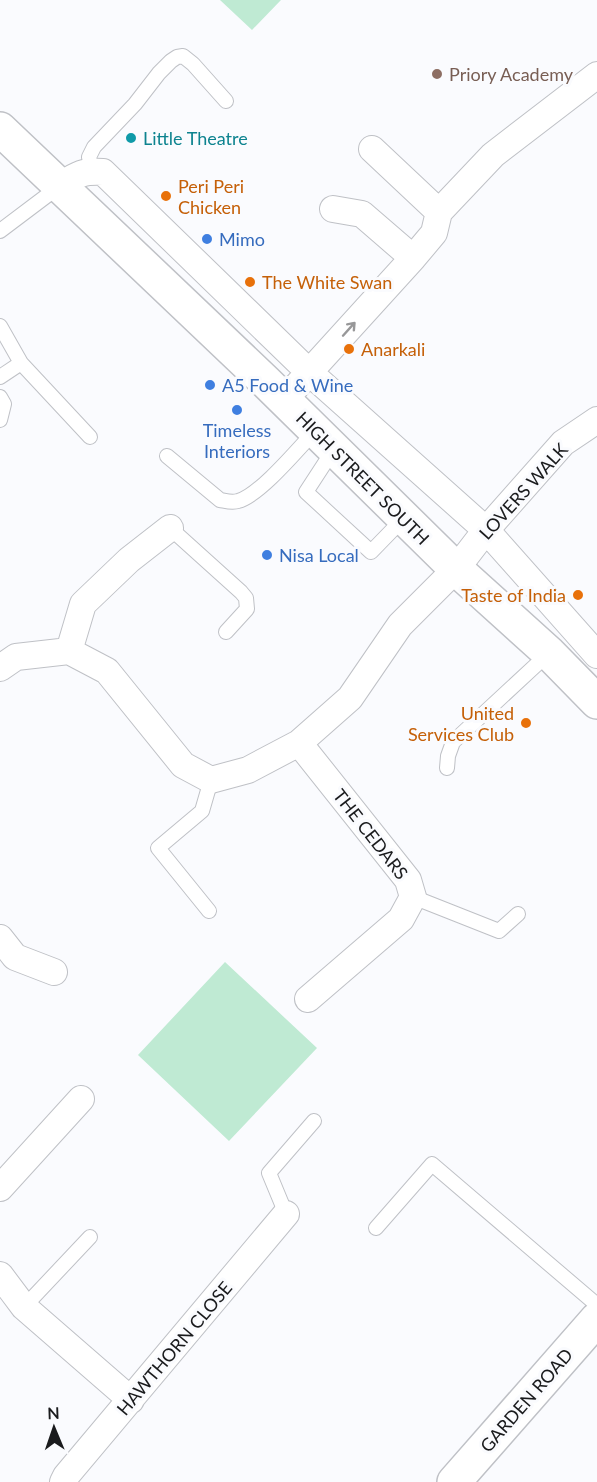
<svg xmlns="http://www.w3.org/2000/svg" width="597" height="1482" viewBox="0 0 597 1482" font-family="Lato,sans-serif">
  <rect width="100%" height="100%" fill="#fafbfe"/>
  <path fill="#bfead3" d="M 220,0 L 281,0 L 252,30 Z
    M 225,962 L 317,1048 L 229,1141 L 138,1055 Z"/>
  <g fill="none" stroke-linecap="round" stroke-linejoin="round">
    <g stroke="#bfc1c6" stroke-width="16">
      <path id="lane" d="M 92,171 L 89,157 L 94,147 L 135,104 L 159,73 L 171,61 L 177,57 L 183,56 L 193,64 L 226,101
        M 0,231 L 61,185
        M 0,326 L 21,363 L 90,437
        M 0,377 L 21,363
        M 0,397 L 4,404 L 0,420
        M 334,449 L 306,492 L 371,552 L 404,518
        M 167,456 L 220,500 C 226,501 232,503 238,501 C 259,496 299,448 315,431
        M 170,528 L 241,592 L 246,598 L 247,609 L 226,632
        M 447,768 L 448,756 L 453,742 L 549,653
        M 413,897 L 499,931 L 518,914
        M 209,911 L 158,848 L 202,811 L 211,780
        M 286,1214 L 269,1173 L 314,1121
        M 376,1228 L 432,1164 L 597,1305
        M 24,1307 L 90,1237"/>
    </g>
    <g stroke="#bfc1c6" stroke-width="28">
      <path id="street" d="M 372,149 L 439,212
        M 61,185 C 78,174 82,171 103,172 L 310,373 L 486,530 L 597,655
        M 333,209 L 362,214 L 413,258
        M 284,400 L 413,258 L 434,233 L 439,212 L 493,155 L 597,75
        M 69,651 L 83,604 L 129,560 L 170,528
        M 0,668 L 16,657 L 69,651 L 107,671 L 183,765 L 211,780 L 248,770 L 299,743 L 350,698 L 400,625 L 456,569 L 486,530 L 563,443 L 597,420
        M 299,743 L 408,880 L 413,897 L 401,919 L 308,999
        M 0,938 L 15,957 L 54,972
        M 0,1188 L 81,1099
        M 0,1275 L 24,1307 L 131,1400
        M 63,1482 L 66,1476 L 286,1214"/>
    </g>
    <g stroke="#bfc1c6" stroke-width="36">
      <path id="secondary" d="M 454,1482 L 597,1319"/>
    </g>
    <g stroke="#bfc1c6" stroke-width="36">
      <path id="primary" d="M 0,129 L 265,381 L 456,569 L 549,653 L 597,702"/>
    </g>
    <use href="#lane" stroke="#fff" stroke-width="14"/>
    <use href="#street" stroke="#fff" stroke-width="26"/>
    <use href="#secondary" stroke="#fff" stroke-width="33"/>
    <use href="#primary" stroke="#fff" stroke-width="33"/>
  </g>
  <defs><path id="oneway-shaft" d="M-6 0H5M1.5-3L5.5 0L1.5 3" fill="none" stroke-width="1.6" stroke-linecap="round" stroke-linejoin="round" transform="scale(1.5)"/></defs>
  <use stroke="#989899" href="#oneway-shaft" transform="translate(349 329) rotate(-48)"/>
  <circle fill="#8d6e63" stroke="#fafbfe" stroke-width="2" cx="437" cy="74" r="6"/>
  <circle fill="#0f9aa8" stroke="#fafbfe" stroke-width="2" cx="131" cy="138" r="6"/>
  <g fill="#e8710a" stroke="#fafbfe" stroke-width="2">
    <circle cx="166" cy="196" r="6"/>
    <circle cx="250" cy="282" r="6"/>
    <circle cx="349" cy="349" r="6"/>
    <circle cx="578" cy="595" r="6"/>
    <circle cx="526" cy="723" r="6"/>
  </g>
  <g fill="#3f7fe0" stroke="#fafbfe" stroke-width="2">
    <circle cx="207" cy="239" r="6"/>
    <circle cx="210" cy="385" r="6"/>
    <circle cx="237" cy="410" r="6"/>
    <circle cx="267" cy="555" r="6"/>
  </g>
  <g text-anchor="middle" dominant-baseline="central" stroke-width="6" stroke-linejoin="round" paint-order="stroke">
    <g font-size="18" fill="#785e54" stroke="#fafbfe" text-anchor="start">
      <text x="449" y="74">Priory Academy</text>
    </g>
    <g font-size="18" fill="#0d838f" stroke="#fafbfe" text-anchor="start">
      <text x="143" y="138">Little Theatre</text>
    </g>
    <g font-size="18" fill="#c56008" stroke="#fafbfe" text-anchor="start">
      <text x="178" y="186">Peri Peri<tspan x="178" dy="21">Chicken</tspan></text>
      <text x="262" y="282">The White Swan</text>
      <text x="361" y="349">Anarkali</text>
      <text x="566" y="595" text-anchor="end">Taste of India</text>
      <text x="514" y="713" text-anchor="end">United<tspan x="514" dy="21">Services Club</tspan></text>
    </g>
    <g font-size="18" fill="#366cbe" stroke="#fafbfe" text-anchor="start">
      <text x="219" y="239">Mimo</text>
      <text x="222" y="385">A5 Food &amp; Wine</text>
      <text x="237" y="430" text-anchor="middle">Timeless<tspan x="237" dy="21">Interiors</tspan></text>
      <text x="279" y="555">Nisa Local</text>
    </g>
    <g font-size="18" fill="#1a1b1d" stroke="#fafbfe">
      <text transform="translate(363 478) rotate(45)">HIGH STREET SOUTH</text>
      <text transform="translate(523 491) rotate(-48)">LOVERS WALK</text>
      <text transform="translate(371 834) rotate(52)">THE CEDARS</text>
      <text transform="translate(174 1348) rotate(-50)">HAWTHORN CLOSE</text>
      <text transform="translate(526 1400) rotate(-49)">GARDEN ROAD</text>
    </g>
  </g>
  <g transform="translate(54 1428) rotate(358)" stroke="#fafbfe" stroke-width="4.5" paint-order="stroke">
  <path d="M0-4.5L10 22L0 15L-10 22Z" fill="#1a1b1d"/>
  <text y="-9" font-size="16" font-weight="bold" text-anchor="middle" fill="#1a1b1d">N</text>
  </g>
</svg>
